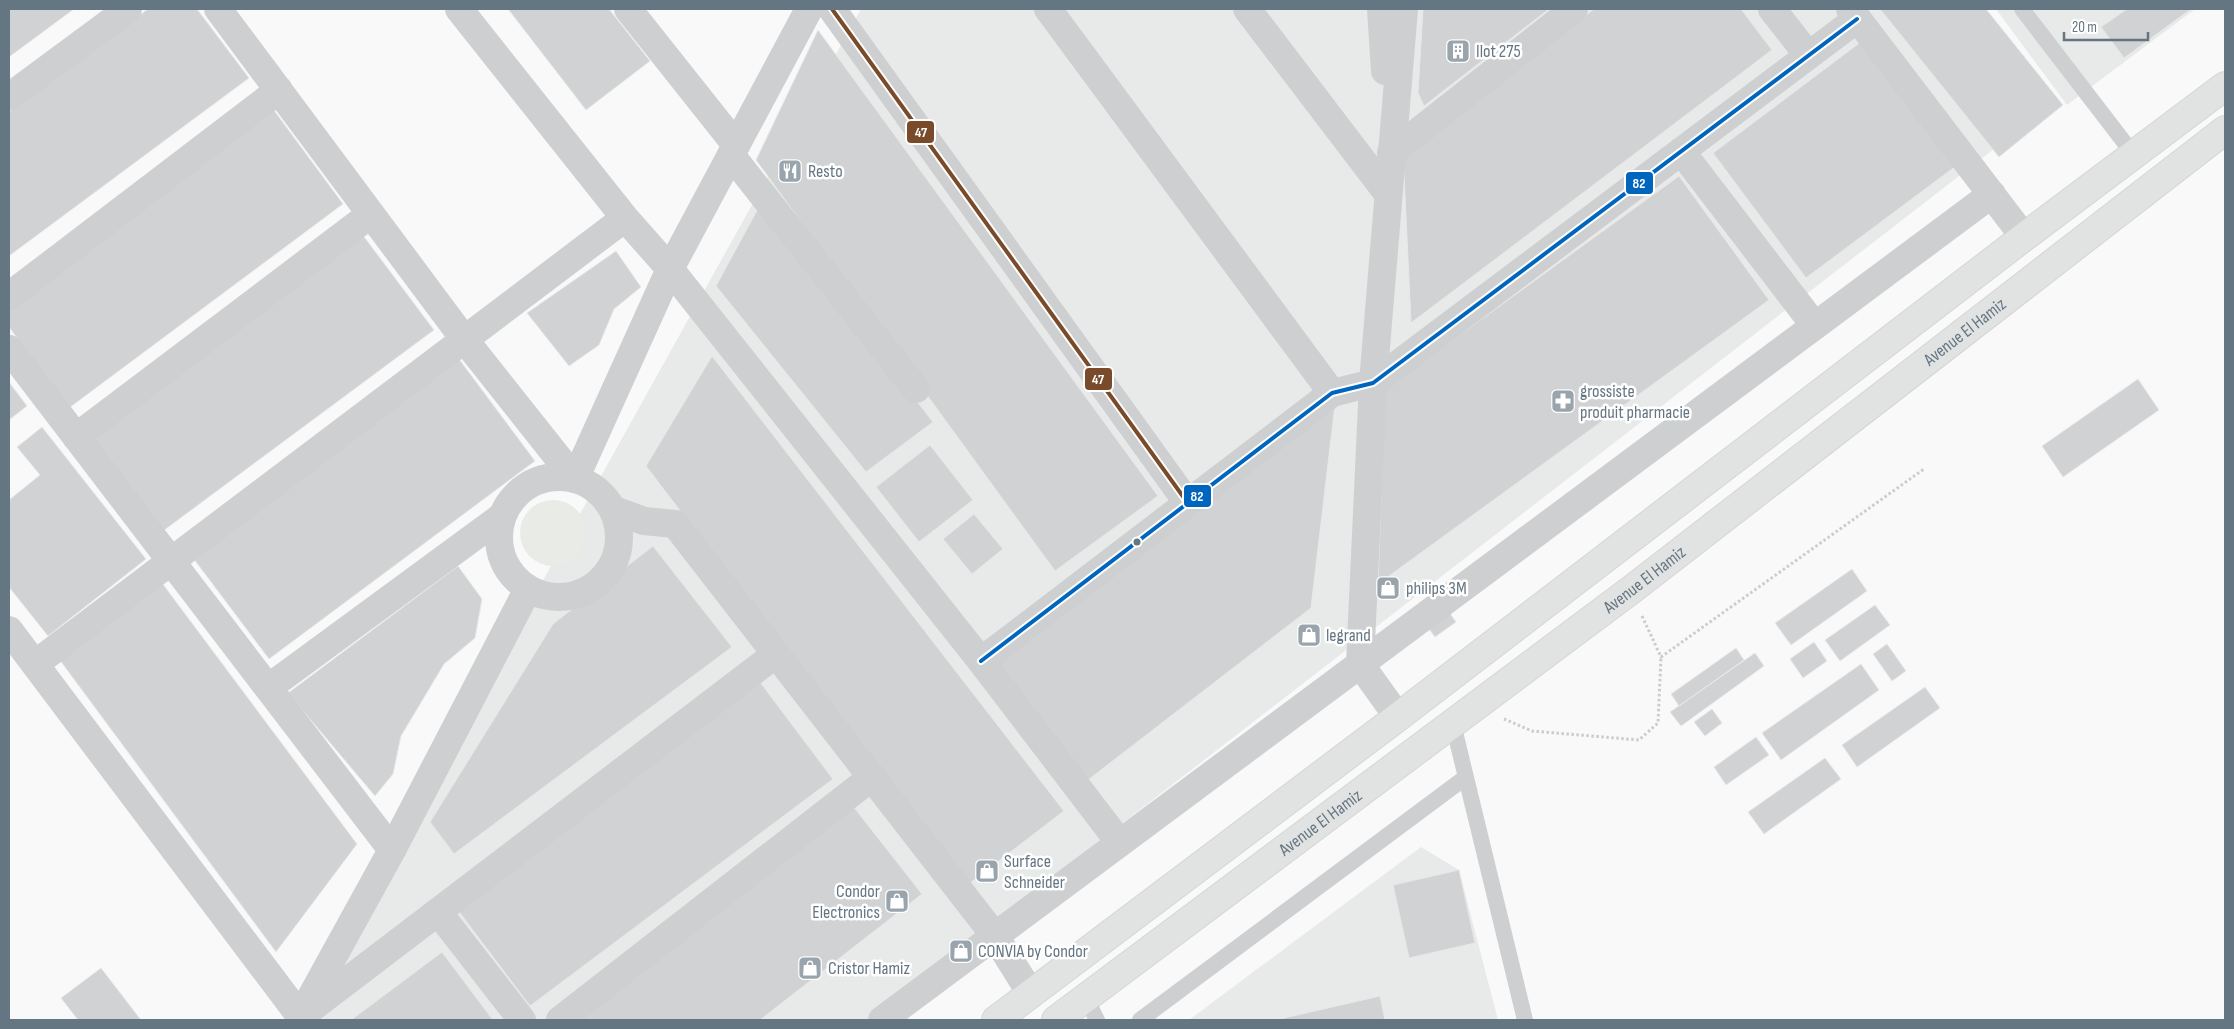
<svg xmlns="http://www.w3.org/2000/svg" width="2234" height="1029" viewBox="0 0 2234 1029" font-family="'Sofia Sans Condensed',sans-serif">
  <rect width="100%" height="100%" fill="#f9f9f9"/>
  <path fill="#e8e9e9" d="M 861,9 L 1891,9 L 1994,149 L 868,1020 L 303,1020 L 300,1017 Z
    M 1996,9 L 2195,9 L 2067,105 Z
    M 1421,847 L 1459,870 L 1498,1020 L 1189,1020 Z"/>
  <path fill="#e8ebe6" d="M520 533a33 33 0 1 1 66 0a33 33 0 1 1-66 0Z"/>
  <path fill="#d0d2d3" stroke="#e8e8e8" d="M 9,9 L 74,9 L 9,57 Z
    M 148,9 L 197,9 L 249,78 L 9,256 L 9,112 Z
    M 508,9 L 609,9 L 650,61 L 586,110 Z
    M 1423,9 L 1549,9 L 1424,106 L 1418,93 Z
    M 1594,9 L 1741,9 L 1772,50 L 1411,323 L 1403,153 Z
    M 1880,9 L 1986,9 L 2063,105 L 1999,157 Z
    M 2127,9 L 2191,9 L 2124,58 L 2101,27 Z
    M 818,30 L 1158,496 L 1055,571 L 756,160 Z
    M 1862,41 L 1956,166 L 1806,278 L 1713,153 Z
    M 273,109 L 343,204 L 69,408 L 9,327 L 9,306 Z
    M 1679,176 L 1769,300 L 1378,584 L 1385,389 Z
    M 762,201 L 933,422 L 866,472 L 716,286 Z
    M 362,234 L 434,330 L 163,531 L 91,435 Z
    M 616,251 L 641,287 L 614,309 L 599,345 L 569,366 L 527,313 Z
    M 456,355 L 535,461 L 269,659 L 190,554 Z
    M 712,356 L 1064,811 L 966,886 L 646,466 Z
    M 2138,379 L 2159,410 L 2063,477 L 2042,446 Z
    M 9,382 L 27,406 L 9,420 Z
    M 1335,405 L 1311,608 L 1088,780 L 996,660 Z
    M 42,427 L 146,559 L 48,636 L 9,587 L 9,500 L 40,475 L 17,447 Z
    M 930,445 L 973,500 L 919,542 L 876,487 Z
    M 974,514 L 1003,549 L 972,574 L 943,539 Z
    M 653,546 L 732,647 L 454,854 L 430,822 L 553,624 Z
    M 458,566 L 482,599 L 475,638 L 444,664 L 401,736 L 393,774 L 375,796 L 288,693 Z
    M 1852,569 L 1867,591 L 1791,645 L 1775,623 Z
    M 162,583 L 357,844 L 276,952 L 59,659 Z
    M 1875,605 L 1890,625 L 1840,661 L 1825,640 Z
    M 1445,606 L 1456,622 L 1435,637 L 1423,621 Z
    M 1814,642 L 1827,661 L 1803,678 L 1790,659 Z
    M 1887,644 L 1906,671 L 1892,681 L 1873,654 Z
    M 1736,648 L 1744,660 L 1679,706 L 1671,694 Z
    M 1755,653 L 1764,666 L 1681,726 L 1670,712 Z
    M 1861,664 L 1879,690 L 1781,760 L 1762,733 Z
    M 760,682 L 833,779 L 530,1006 L 457,909 Z
    M 1925,687 L 1940,708 L 1857,767 L 1842,745 Z
    M 1712,709 L 1722,723 L 1705,736 L 1694,722 Z
    M 1756,737 L 1769,755 L 1726,785 L 1714,767 Z
    M 1825,758 L 1841,779 L 1764,834 L 1748,812 Z
    M 849,801 L 922,894 L 760,1020 L 568,1020 Z
    M 1459,870 L 1475,943 L 1409,958 L 1393,885 Z
    M 442,952 L 493,1020 L 351,1020 Z
    M 101,968 L 141,1020 L 78,1020 L 61,998 Z
    M 1380,996 L 1385,1020 L 1284,1020 L 1284,1018 Z"/>
  <g fill="none" stroke-linecap="round" stroke-linejoin="round">
    <g stroke="#d5d6d6" stroke-width="30">
      <g id="trunk">
        <path d="M 996,1020 L 1398,717 L 2024,237 L 2225,86"/>
        <path id="s1" d="M 1056,1020 L 1631,590 L 2225,130"/>
      </g>
    </g>
    <path stroke="#cbcccd" stroke-width="3" stroke-dasharray="2.5 2.5" stroke-linecap="butt" d="M 1642,616 L 1661,657 L 1924,469
      M 1504,719 L 1532,731 L 1639,740 L 1658,723 L 1661,657"/>
    <path stroke="#cecfd0" stroke-width="16" d="M 2022,9 L 2134,155
      M 1453,724 L 1525,1020
      M 1086,998 L 1097,1020
      M 1140,1020 L 1466,777"/>
    <path stroke="#cecfd0" stroke-width="28" d="M 218,9 L 464,339 L 575,479
      M 628,9 L 736,145
      M 832,9 L 1187,502
      M 1048,9 L 1332,393
      M 1247,9 L 1388,194
      M 1772,9 L 1808,55
      M 1850,9 L 2024,237
      M 1681,151 L 1815,326
      M 1391,153 L 1574,9
      M 731,155 L 916,389
      M 670,269 L 981,661 L 1120,843
      M 9,296 L 279,90
      M 9,349 L 392,850
      M 76,437 L 371,214
      M 981,661 L 1332,393 L 1373,383 L 1857,19
      M 268,688 L 501,517
      M 438,912 L 522,1020
      M 300,1017 L 776,654
      M 560,1020 L 872,777
      M 882,1020 L 1992,194"/>
    <path stroke="#cecfd0" stroke-width="28" d="M 459,9 L 625,218 L 670,269
      M 1381,9 L 1385,71
      M 9,97 L 128,9
      M499 537a60 60 0 1 1 120 0a60 60 0 1 1-120 0Z
      M 575,479 L 670,269 L 809,9
      M 614,510 L 644,521 L 675,524 L 995,936 L 1031,994
      M 9,630 L 303,1020
      M 35,664 L 625,218
      M 1398,717 L 1360,664 L 1373,383 L 1404,9
      M 300,1017 L 392,850 L 528,589"/>
    <use href="#trunk" stroke="#e1e2e2" stroke-width="28"/>
    <g stroke="#fff" stroke-width="8">
      <path id="bus-1" d="M 832,9 L 1187,502"/>
    </g>
    <g stroke="#fff" stroke-width="8">
      <path id="bus-2" d="M 981,661 L 1332,393 L 1373,383 L 1857,19"/>
    </g>
    <use href="#bus-1" stroke="#7a4b2a" stroke-width="4"/>
    <use href="#bus-2" stroke="#0065bd" stroke-width="4"/>
  </g>
  <defs>
    <g id="building-square" transform="scale(1.25)"><rect x="-9" y="-9" width="18" height="18" rx="4" fill="#99a4ac" stroke="#fff"/><path d="M-4-6H4V6H1V3H-1V6H-4ZM-2.5-4.3h1.7v1.8h-1.7ZM.8-4.3h1.7v1.8H.8ZM-2.5-1h1.7V.8h-1.7ZM.8-1h1.7V.8H.8Z" fill="#fff"/></g>
    <g id="restaurant-square" transform="scale(1.25)"><rect x="-9" y="-9" width="18" height="18" rx="4" fill="#99a4ac" stroke="#fff"/><path d="M-5-6h1v4h1v-4h1v4h1v-4h1v5L-1.5 .5V6h-2V.5L-5-1ZM5-6V6H3V1.5H1.5Q1.5-4 5-6Z" fill="#fff"/></g>
    <g id="pharmacy-square" transform="scale(1.25)"><rect x="-9" y="-9" width="18" height="18" rx="4" fill="#99a4ac" stroke="#fff"/><path d="M-2-6h4v4h4v4h-4v4h-4v-4h-4v-4h4Z" fill="#fff"/></g>
    <g id="shop-square" transform="scale(1.25)"><rect x="-9" y="-9" width="18" height="18" rx="4" fill="#99a4ac" stroke="#fff"/><path d="M-5-2.5h2.3a2.7 3.5 0 0 1 5.4 0H5L5.5 6h-11ZM-1.5-2.5h3a1.5 2.3 0 0 0-3 0Z" fill="#fff"/></g>
  </defs>
  <g fill-rule="evenodd">
    <use href="#building-square" x="1458" y="51"/>
    <use href="#restaurant-square" x="790" y="171"/>
    <use href="#pharmacy-square" x="1563" y="401"/>
    <use href="#shop-square" x="1388" y="588"/>
    <use href="#shop-square" x="1309" y="635"/>
    <use href="#shop-square" x="987" y="871"/>
    <use href="#shop-square" x="897" y="901"/>
    <use href="#shop-square" x="961" y="951"/>
    <use href="#shop-square" x="810" y="968"/>
  </g>
  <circle fill="#657683" stroke="#fff" stroke-width="2" cx="1137" cy="542" r="4.5"/>
  <g text-anchor="middle" dominant-baseline="central" stroke-width="5" stroke-linejoin="round" paint-order="stroke">
    <g font-size="18" fill="#657683" stroke="#fff" text-anchor="start">
      <text x="1476" y="51">Ilot 275</text>
      <text x="808" y="171">Resto</text>
      <text x="1580" y="391">grossiste<tspan x="1580" dy="21">produit pharmacie</tspan></text>
      <text x="1406" y="588">philips 3M</text>
      <text x="1326" y="635">legrand</text>
      <text x="1004" y="861">Surface<tspan x="1004" dy="21">Schneider</tspan></text>
      <text x="880" y="891" text-anchor="end">Condor<tspan x="880" dy="21">Electronics</tspan></text>
      <text x="978" y="951">CONVIA by Condor</text>
      <text x="828" y="968">Cristor Hamiz</text>
    </g>
    <g font-size="18" fill="#657683" stroke="#fff">
      <text stroke="none"><textPath href="#s1" startOffset="1140">Avenue El Hamiz</textPath></text>
      <text stroke="none"><textPath href="#s1" startOffset="735">Avenue El Hamiz</textPath></text>
      <text stroke="none"><textPath href="#s1" startOffset="330">Avenue El Hamiz</textPath></text>
    </g>
  </g>
  <g stroke="#fff" stroke-width="2">
    <rect x="906" y="120" width="29" height="24" rx="5" fill="#7a4b2a"/>
    <rect x="1625" y="171" width="29" height="24" rx="5" fill="#0065bd"/>
    <rect x="1084" y="367" width="29" height="24" rx="5" fill="#7a4b2a"/>
    <rect x="1183" y="484" width="29" height="24" rx="5" fill="#0065bd"/>
  </g>
  <g font-size="14" text-anchor="middle" font-weight="bold" fill="#fff">
    <text x="921" y="137">47</text>
    <text x="1639" y="188">82</text>
    <text x="1098" y="384">47</text>
    <text x="1197" y="501">82</text>
  </g>
  <rect width="2234" height="1029" fill="none" stroke="#657683" stroke-width="20"/>
  <path d="M2064 32v8h84v-8" fill="none" stroke="#657683" stroke-width="2.5"/>
  <text x="2072" y="32" font-size="15" fill="#657683" stroke="#ffffff" stroke-width="4" paint-order="stroke">20 m</text>
</svg>
